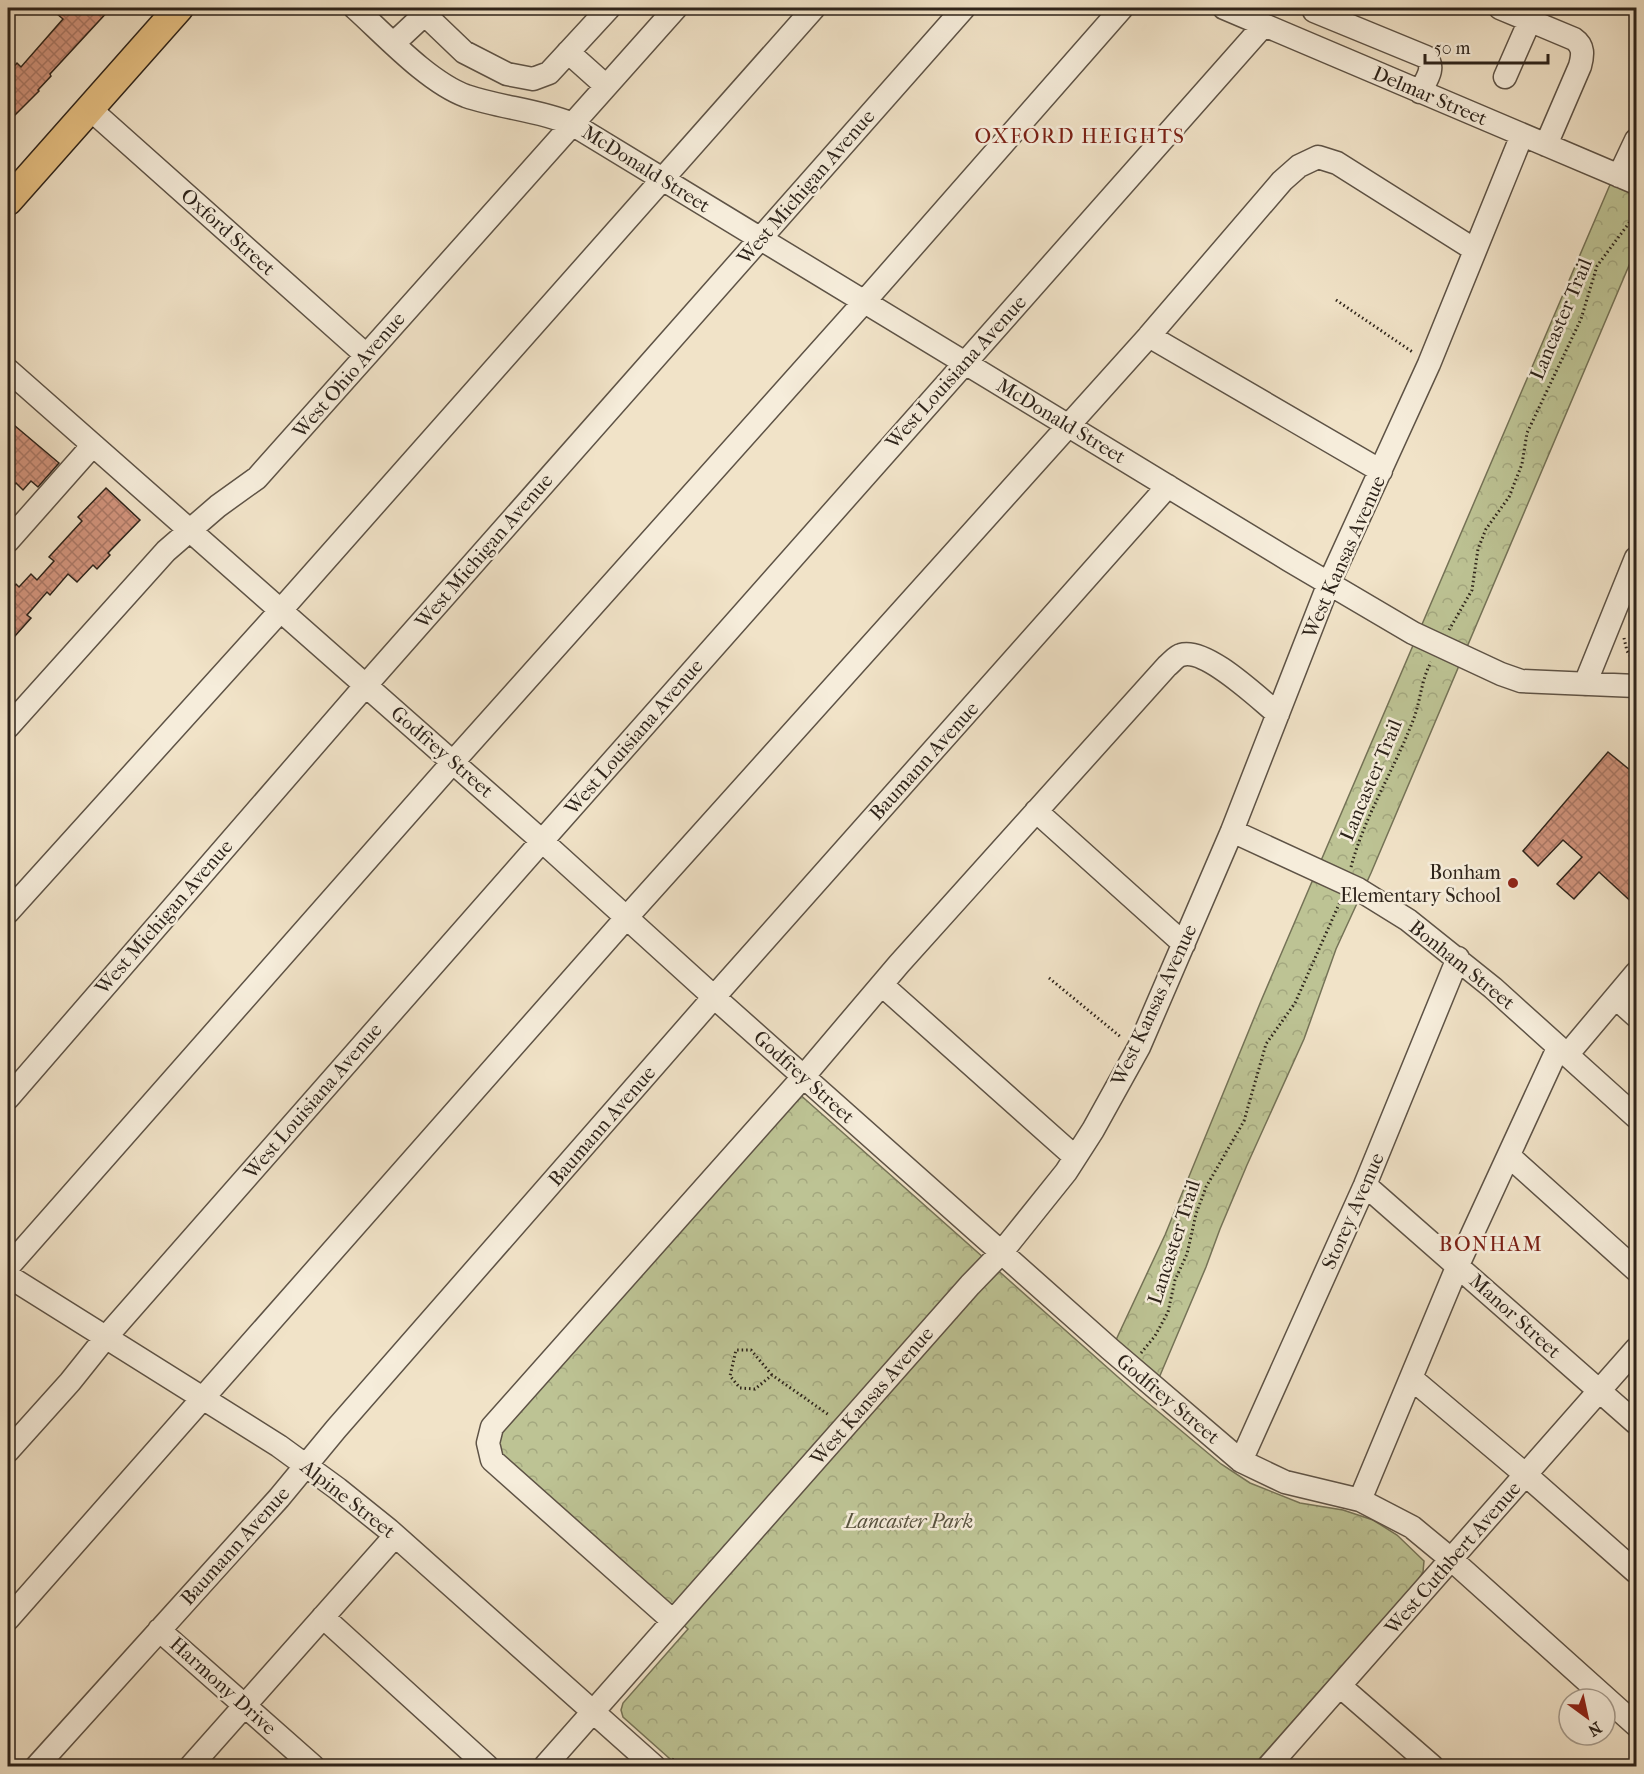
<svg xmlns="http://www.w3.org/2000/svg" width="1644" height="1774" viewBox="0 0 1644 1774" font-family="'IM FELL French Canon',serif">
  <defs>
    <pattern id="park-crowns" width="20" height="18" patternUnits="userSpaceOnUse" patternTransform="scale(1.5)"><rect width="20" height="18" fill="#bdc394"/><path d="M2 6a3 3 0 1 1 6 0M12 15a3 3 0 1 1 6 0" fill="none" stroke="#a3a77f"/></pattern>
    <pattern id="building-cross-hatch" width="8" height="8" patternUnits="userSpaceOnUse" patternTransform="scale(1.5)"><rect width="8" height="8" fill="#d2947d"/><path d="M0 0l8 8M0 8l8-8" fill="none" stroke="#ab7866"/></pattern>
  </defs>
  <rect width="100%" height="100%" fill="#f1e3c8"/>
  <filter id="stains"><feTurbulence type="fractalNoise" baseFrequency=".00333" numOctaves="4"/><feColorMatrix values="0 0 0 0 .2 0 0 0 0 .09 0 0 0 0 .02 0 0 0 .5 -.17"/></filter>
  <radialGradient id="worn" r=".72"><stop offset=".6" stop-color="#630" stop-opacity="0"/><stop offset="1" stop-color="#630" stop-opacity=".3"/></radialGradient>
  <path fill="url(#park-crowns)" stroke="#757357" stroke-width="1.5" d="M 1636,131 L 1636,249 L 1371,873 L 1336,949 L 1304,1039 L 1247,1165 L 1220,1229 L 1206,1267 L 1156,1385 L 1115,1342 L 1165,1235 L 1261,1001 L 1609,187 Z
    M 797,1092 L 1136,1393 L 1221,1464 L 1250,1483 L 1300,1503 L 1343,1510 L 1373,1520 L 1397,1535 L 1424,1561 L 1423,1572 L 1418,1580 L 1253,1766 L 678,1766 L 623,1717 L 621,1710 L 623,1703 L 688,1629 L 496,1453 L 494,1435 Z"/>
  <path fill="url(#building-cross-hatch)" stroke="#2d231a" stroke-width="1.5" d="M 50,8 L 111,8 L 50,74 L 51,76 L 38,90 L 39,91 L 8,122 L 8,73 L 17,63 L 21,67 L 63,19 Z
    M 8,420 L 59,463 L 38,487 L 31,481 L 23,490 L 16,483 L 8,491 Z
    M 106,488 L 140,520 L 108,553 L 110,555 L 97,569 L 93,565 L 77,582 L 68,574 L 50,595 L 47,592 L 27,615 L 31,618 L 15,636 L 8,630 L 8,594 L 16,584 L 19,587 L 31,574 L 37,580 L 54,561 L 49,557 L 82,521 L 78,517 Z
    M 1608,752 L 1636,775 L 1636,906 L 1599,872 L 1574,899 L 1557,884 L 1582,857 L 1563,840 L 1538,866 L 1523,851 Z"/>
  <g fill="none" stroke-linecap="round" stroke-linejoin="round">
    <g stroke="#5e5346" stroke-width="25">
      <path id="minor" d="M 355,8 C 385,35 428,82 466,96 C 501,108 539,110 572,124 L 1289,560 L 1413,633 L 1501,674 L 1521,681 L 1636,686
        M 418,8 L 464,52 L 507,74 L 533,79 L 549,73 L 609,8
        M 1224,8 L 1636,183
        M 1500,8 L 1574,39 C 1584,46 1583,55 1580,66 L 1546,145
        M 1314,11 L 1426,57 C 1436,68 1426,80 1420,92
        M 394,43 L 425,14
        M 568,52 L 606,86
        M 1505,77 L 1530,20
        M 90,109 L 366,355
        M 1619,176 L 1636,140
        M 1149,336 L 1381,471
        M 8,370 L 542,841 L 714,997 L 1110,1349 L 1241,1461 L 1285,1482 L 1360,1500 L 1412,1527 L 1452,1560 L 1636,1725
        M 8,541 L 93,445
        M 1585,684 L 1636,558
        M 8,727 L 166,551 L 218,506 L 257,478 L 676,8
        M 1036,811 L 1184,944
        M 1232,831 L 1358,889 L 1408,920 L 1493,988 L 1636,1117
        M 8,912 L 281,610 L 814,8
        M 882,985 L 1075,1157
        M 1616,998 L 1636,1016
        M 1567,1055 L 1636,973
        M 8,1098 L 366,685 L 964,8
        M 1509,1156 L 1636,1270
        M 1365,1185 L 1636,1423
        M 8,1267 L 453,762 L 864,302 L 1122,8
        M 8,1276 L 279,1446 L 338,1489 L 389,1530 L 654,1766
        M 1411,1378 L 1526,1475 L 1636,1572
        M 8,1451 L 70,1382 L 106,1337 L 542,841 L 1264,25
        M 1241,1461 L 1365,1185 L 1458,958
        M 1360,1500 L 1458,1265 L 1558,1048
        M 323,1617 L 487,1766
        M 8,1619 L 627,917 L 1149,336 L 1282,181 L 1299,166 L 1318,157 L 1337,163 L 1475,250
        M 673,1621 L 492,1460 L 488,1443 L 492,1427 L 804,1076 L 899,964 L 1167,666 C 1171,663 1176,656 1181,655 C 1206,647 1258,698 1278,714
        M 159,1630 L 313,1766
        M 1340,1686 L 1432,1766
        M 37,1766 L 279,1498 L 336,1429 L 714,997 L 1168,486
        M 191,1766 L 395,1536
        M 545,1766 L 970,1285 L 1001,1253 L 1066,1172 L 1093,1130 L 1139,1047 L 1232,831 L 1329,583 L 1429,364 L 1522,135
        M 1269,1766 L 1636,1349"/>
    </g>
    <g stroke="#2d231a" stroke-width="31">
      <path id="major" d="M 8,201 L 179,8"/>
    </g>
    <path stroke="#2d231a" stroke-width="3" stroke-dasharray="1.5 3" stroke-linecap="butt" d="M 1336,300 L 1414,353
      M 1449,630 L 1472,590 L 1478,549 L 1486,529 L 1509,497 L 1522,464 L 1527,433 L 1581,319 L 1597,266 L 1629,223 L 1636,205
      M 1624,638 L 1627,651 L 1636,664
      M 1351,867 C 1365,815 1393,772 1412,723 C 1421,702 1420,683 1431,662
      M 1049,978 L 1122,1038
      M 1141,1353 L 1155,1336 L 1168,1312 L 1175,1280 L 1187,1254 L 1196,1214 L 1206,1187 L 1244,1121 L 1266,1044 L 1295,1003 L 1340,902
      M 772,1375 L 751,1350 L 736,1350 L 730,1376 L 740,1388 L 755,1389 L 772,1375 L 829,1415
      M 672,1759 L 681,1766"/>
    <use href="#minor" stroke="#f6eddb" stroke-width="22"/>
    <use href="#major" stroke="#e8c284" stroke-width="28"/>
  </g>
  <circle fill="#8f2418" stroke="#f6eddb" stroke-width="2" cx="1513" cy="883" r="6"/>
  <g text-anchor="middle" dominant-baseline="central" stroke-width="5" stroke-linejoin="round" paint-order="stroke">
    <g font-size="20" fill="#2d231a" stroke="#f6eddb">
      <text transform="translate(1430 96) rotate(23)">Delmar Street</text>
      <text transform="translate(646 169) rotate(32)">McDonald Street</text>
      <text transform="translate(806 187) rotate(-49)">West Michigan Avenue</text>
      <text transform="translate(228 232) rotate(42)">Oxford Street</text>
      <text transform="translate(1561 319) rotate(-67)">Lancaster Trail</text>
      <text transform="translate(956 372) rotate(-48)">West Louisiana Avenue</text>
      <text transform="translate(349 375) rotate(-49)">West Ohio Avenue</text>
      <text transform="translate(1061 421) rotate(31)">McDonald Street</text>
      <text transform="translate(484 551) rotate(-49)">West Michigan Avenue</text>
      <text transform="translate(1344 557) rotate(-66)">West Kansas Avenue</text>
      <text transform="translate(634 737) rotate(-49)">West Louisiana Avenue</text>
      <text transform="translate(442 752) rotate(41)">Godfrey Street</text>
      <text transform="translate(924 761) rotate(-48)">Baumann Avenue</text>
      <text transform="translate(1371 780) rotate(-67)">Lancaster Trail</text>
      <text transform="translate(164 917) rotate(-49)">West Michigan Avenue</text>
      <text transform="translate(1462 965) rotate(39)">Bonham Street</text>
      <text transform="translate(1154 1005) rotate(-65)">West Kansas Avenue</text>
      <text transform="translate(804 1077) rotate(42)">Godfrey Street</text>
      <text transform="translate(313 1101) rotate(-49)">West Louisiana Avenue</text>
      <text transform="translate(602 1126) rotate(-49)">Baumann Avenue</text>
      <text transform="translate(1353 1211) rotate(-66)">Storey Avenue</text>
      <text transform="translate(1174 1242) rotate(-72)">Lancaster Trail</text>
      <text transform="translate(1515 1316) rotate(42)">Manor Street</text>
      <text transform="translate(872 1396) rotate(-49)">West Kansas Avenue</text>
      <text transform="translate(1168 1399) rotate(40)">Godfrey Street</text>
      <text transform="translate(348 1499) rotate(38)">Alpine Street</text>
      <text transform="translate(235 1546) rotate(-48)">Baumann Avenue</text>
      <text transform="translate(1453 1558) rotate(-49)">West Cuthbert Avenue</text>
      <text transform="translate(223 1686) rotate(42)">Harmony Drive</text>
    </g>
    <g font-size="20" fill="#2d231a" stroke="#f6eddb" text-anchor="end">
      <text x="1501" y="872">Bonham<tspan x="1501" dy="23">Elementary School</tspan></text>
    </g>
    <g font-size="20" font-style="italic" fill="#58533f" stroke="#f6eddb">
      <text x="909" y="1521">Lancaster Park</text>
    </g>
    <g font-size="21" letter-spacing="1.5" fill="#7a1f14" stroke="#f6eddb">
      <text x="1080" y="136">OXFORD HEIGHTS</text>
      <text x="1491" y="1244">BONHAM</text>
    </g>
  </g>
  <rect width="1644" height="1774" fill="none" stroke="#f1e3c8" stroke-width="30"/>
  <rect x="9" y="9" width="1626" height="1756" fill="none" stroke="#2d231a" stroke-width="3"/>
  <rect x="15" y="15" width="1614" height="1744" fill="none" stroke="#2d231a" stroke-width="1.5"/>
  <g transform="translate(1587 1717) rotate(147)"><circle r="28" fill="#f6eddb" stroke="#a69c8e" stroke-width="1.5"/>
  <path d="M0-4.5L10 22L0 15L-10 22Z" fill="#8f2418"/>
  <text y="-9" font-size="16" font-weight="bold" text-anchor="middle" fill="#2d231a">N</text>
  </g>
  <path d="M1425 54v9h123v-9" fill="none" stroke="#2d231a" stroke-width="3"/>
  <text x="1434" y="54" font-size="18" fill="#2d231a" stroke="#f6eddb" stroke-width="4.5" paint-order="stroke">50 m</text>
  <rect width="100%" height="100%" filter="url(#stains)"/>
  <rect width="100%" height="100%" fill="url(#worn)"/>
</svg>
